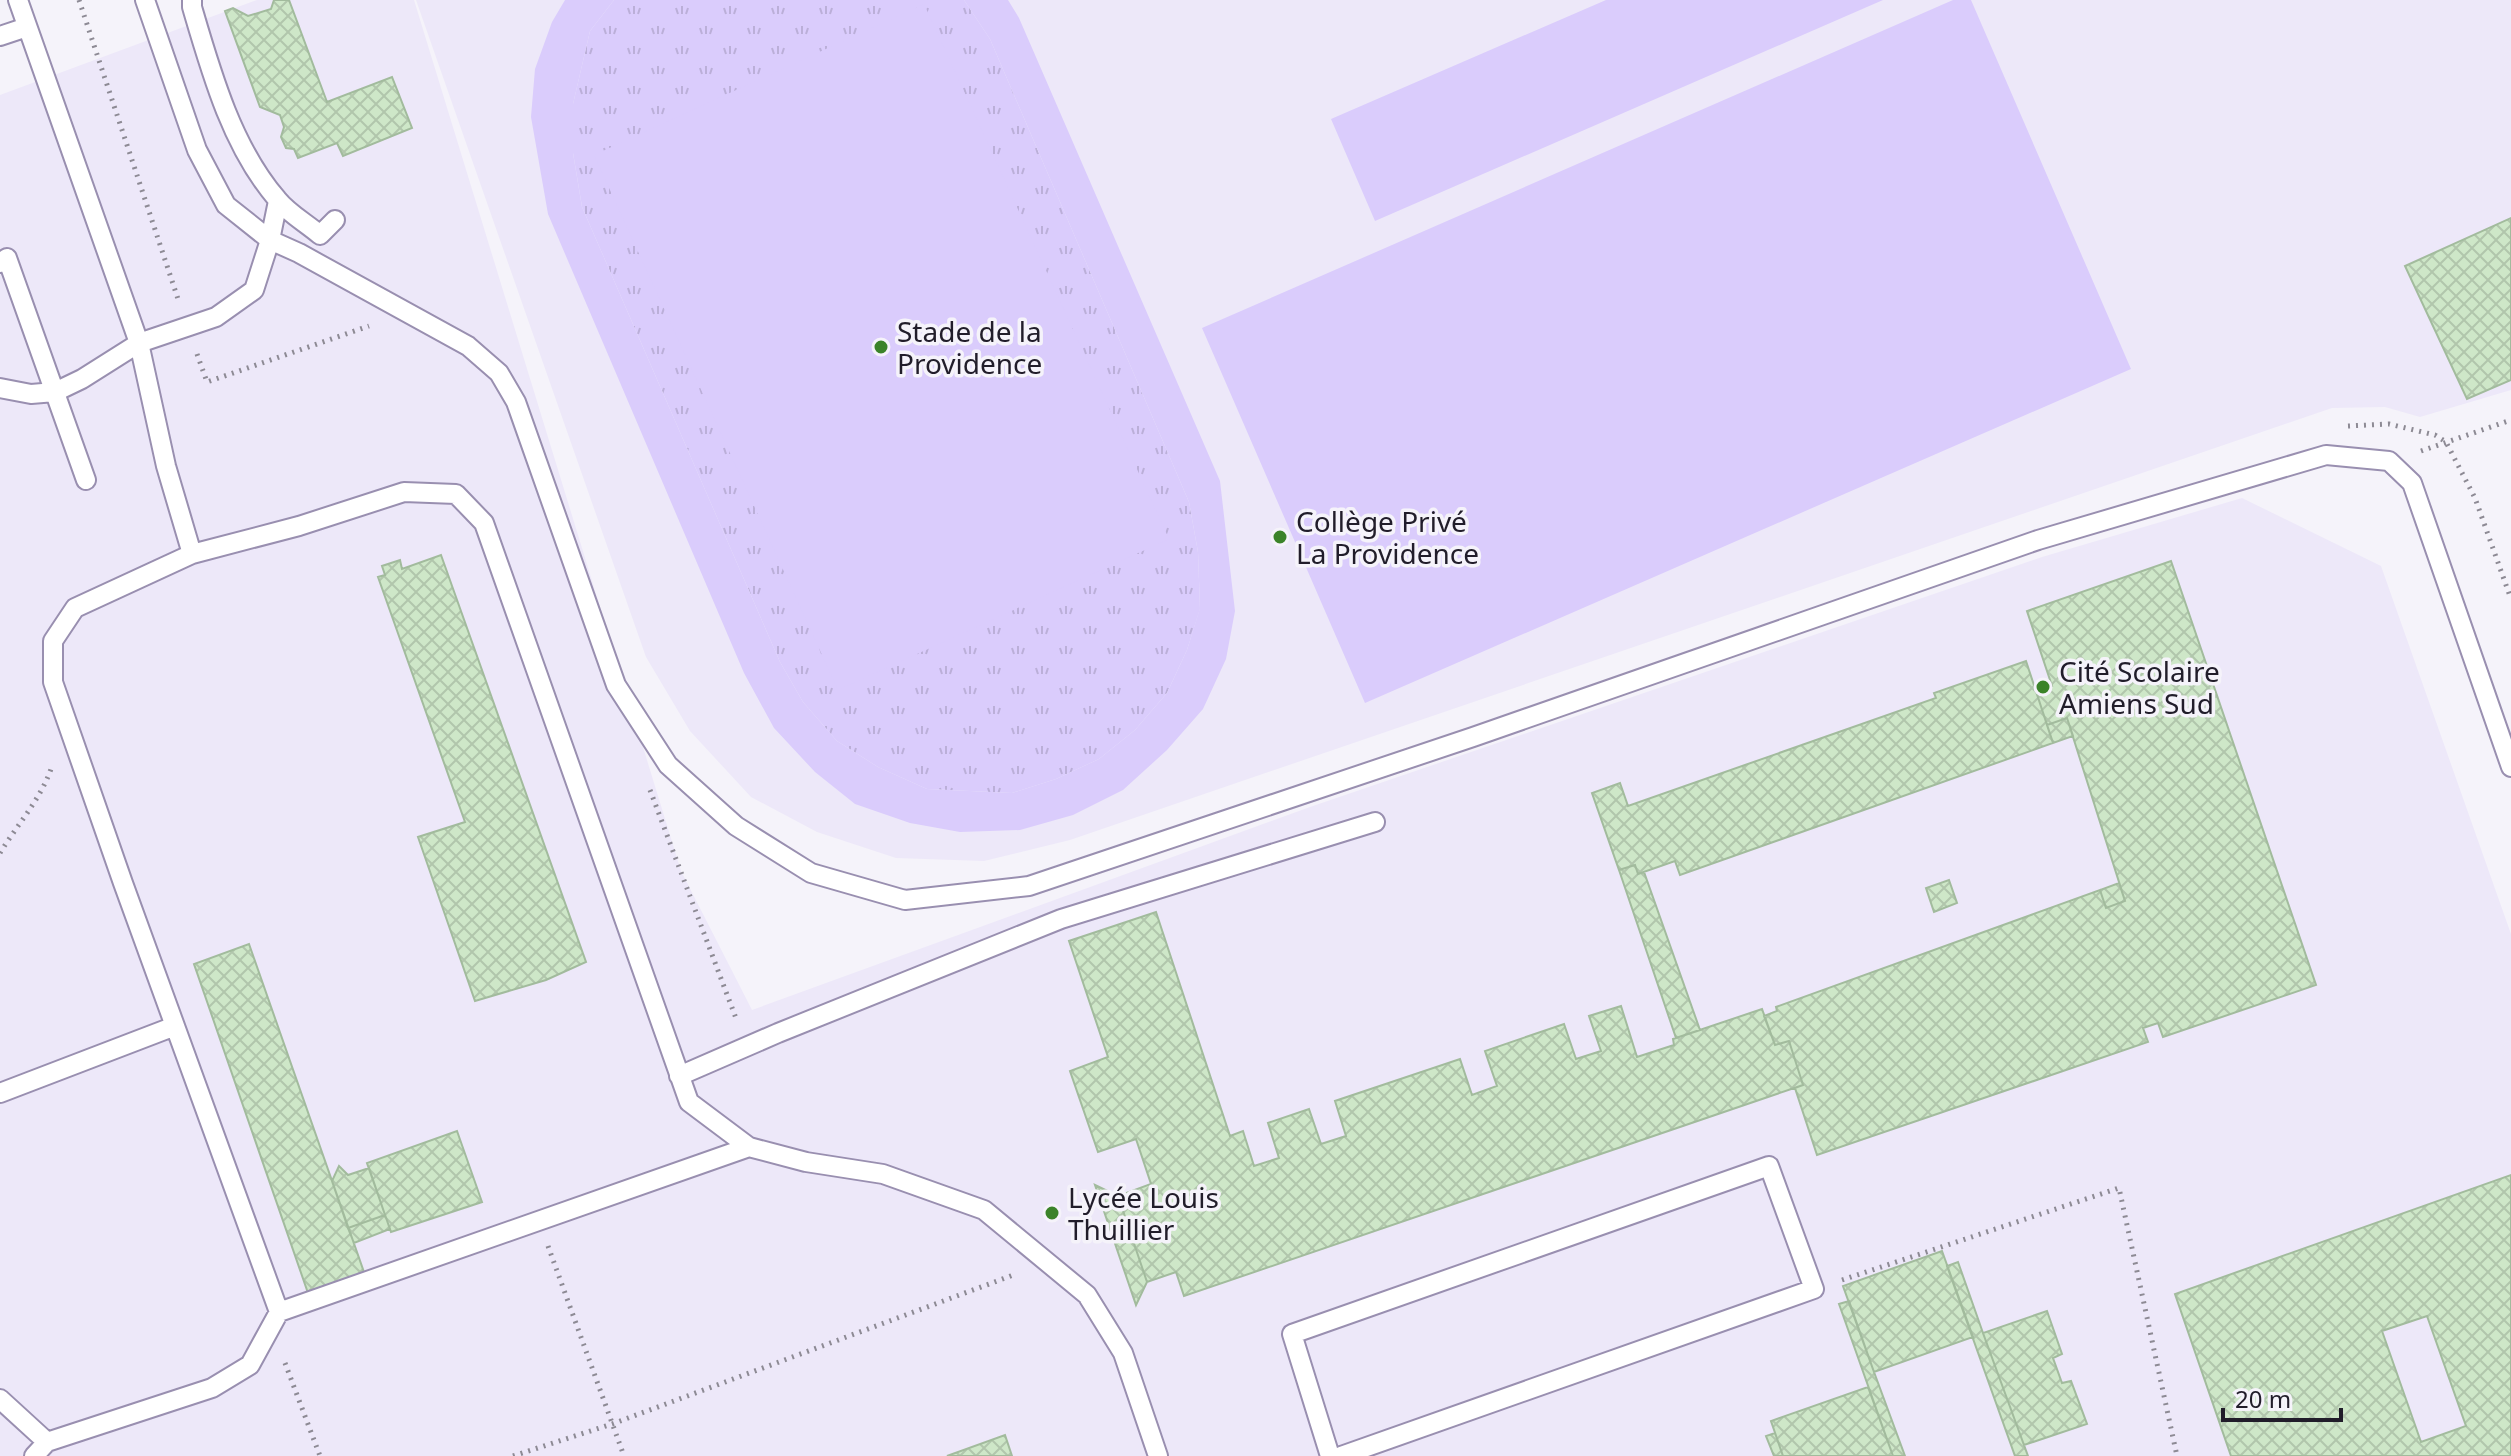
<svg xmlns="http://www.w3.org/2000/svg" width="2511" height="1456" viewBox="0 0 2511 1456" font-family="'Noto Sans',sans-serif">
  <defs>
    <pattern id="grass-tufts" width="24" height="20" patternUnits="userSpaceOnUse" patternTransform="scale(2)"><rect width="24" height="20" fill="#daccfc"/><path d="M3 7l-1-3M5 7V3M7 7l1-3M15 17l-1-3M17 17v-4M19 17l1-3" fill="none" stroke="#bbafd8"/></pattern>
    <pattern id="building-cross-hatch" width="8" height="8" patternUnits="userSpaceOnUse" patternTransform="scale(2)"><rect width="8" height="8" fill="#cee7c8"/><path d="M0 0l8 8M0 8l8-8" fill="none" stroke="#b1c6ac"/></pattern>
  </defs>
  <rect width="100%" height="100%" fill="#f5f3fa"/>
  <path fill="#ede8f9" d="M 257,0 L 414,0 L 681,871 L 752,1010 L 1310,807 L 2042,557 L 2242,498 L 2381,566 L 2511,934 L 2511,1456 L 0,1456 L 0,95 Z
    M 416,0 L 2511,0 L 2511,390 L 2420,417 L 2385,407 L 2332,408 L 1070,840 L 984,861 L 896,858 L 817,832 L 751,797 L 690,731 L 646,657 Z"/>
  <path fill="url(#grass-tufts)" d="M 614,0 L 964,0 L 990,39 L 1189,502 L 1198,552 L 1200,609 L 1187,650 L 1167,693 L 1135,730 L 1099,759 L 1056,779 L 1012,793 L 927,789 L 878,767 L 837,741 L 803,702 L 780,662 L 582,207 L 573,153 L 573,104 L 590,31 Z"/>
  <path fill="#daccfc" d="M 565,0 L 614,0 L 590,31 L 573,104 L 573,153 L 582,207 L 780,662 L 803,702 L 837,741 L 878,767 L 927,789 L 1012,793 L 1056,779 L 1099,759 L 1135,730 L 1167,693 L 1187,650 L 1200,608 L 1198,552 L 1189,502 L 990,39 L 964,0 L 1008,0 L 1019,18 L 1220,481 L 1235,611 L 1226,659 L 1203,709 L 1167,750 L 1123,790 L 1073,815 L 1020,830 L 960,832 L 910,823 L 855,804 L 815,772 L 774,728 L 744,673 L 548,214 L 531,117 L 535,69 L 552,22 Z
    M 1606,0 L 1883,0 L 1375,221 L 1331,119 Z
    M 1953,0 L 1971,0 L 2131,369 L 1365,703 L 1202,328 Z
    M 924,4 L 1169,539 L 838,690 L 594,155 Z"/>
  <path fill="url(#building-cross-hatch)" stroke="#a2bb9d" stroke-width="2" fill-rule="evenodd" d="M 274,0 L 289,0 L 327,102 L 392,77 L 412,128 L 343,156 L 337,143 L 298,158 L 294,149 L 286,148 L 281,137 L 284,127 L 280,115 L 260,107 L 225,11 L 233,8 L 248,16 L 271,9 Z
    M 2511,218 L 2511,380 L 2467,399 L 2405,266 Z
    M 441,555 L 586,962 L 546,980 L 475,1001 L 418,837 L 465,822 L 378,577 L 385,575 L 382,566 L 400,560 L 402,569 Z
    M 2171,561 L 2316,985 L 2163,1037 L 2158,1023 L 2143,1028 L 2148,1042 L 1817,1155 L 1795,1088 L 1803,1085 L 1789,1041 L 1775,1045 L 1764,1016 L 1777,1011 L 1776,1007 L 2100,890 L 2106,908 L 2125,901 L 2067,718 L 2047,725 L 2036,691 L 2052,686 L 2027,611 Z
    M 2026,661 L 2053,743 L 1680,875 L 1675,861 L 1638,874 L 1635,865 L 1619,870 L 1592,793 L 1620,783 L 1628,806 L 1936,698 L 1934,693 Z
    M 2067,718 L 2073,736 L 2053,743 L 2047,725 Z
    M 1635,865 L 1638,874 L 1644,872 L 1700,1030 L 1676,1038 L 1619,870 Z
    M 1949,880 L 1957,903 L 1934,912 L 1926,888 Z
    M 2119,883 L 2125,901 L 2106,908 L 2100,890 Z
    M 1156,912 L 1230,1136 L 1243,1131 L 1254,1166 L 1279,1158 L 1268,1123 L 1309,1109 L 1321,1144 L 1346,1136 L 1335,1101 L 1460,1059 L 1472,1095 L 1497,1086 L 1485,1051 L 1564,1024 L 1576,1059 L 1601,1051 L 1589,1016 L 1621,1006 L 1637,1057 L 1674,1045 L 1673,1039 L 1762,1009 L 1775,1045 L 1789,1041 L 1803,1085 L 1184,1296 L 1176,1272 L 1147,1282 L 1118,1196 L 1151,1184 L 1136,1139 L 1098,1152 L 1070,1071 L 1108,1057 L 1069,941 Z
    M 249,944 L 365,1275 L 308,1293 L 194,964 Z
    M 457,1131 L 482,1202 L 391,1232 L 367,1163 Z
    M 339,1166 L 348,1175 L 369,1168 L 385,1215 L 348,1228 L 332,1181 Z
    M 2511,1175 L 2511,1456 L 2231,1456 L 2175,1294 ZM 2427,1316 L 2466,1426 L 2421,1442 L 2382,1331 Z
    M 1095,1185 L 1118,1196 L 1147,1282 L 1136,1305 Z
    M 385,1215 L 390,1229 L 354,1243 L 348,1228 Z
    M 1942,1251 L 1973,1337 L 1874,1372 L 1843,1286 Z
    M 1958,1262 L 1983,1333 L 2028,1456 L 2015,1456 L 1947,1266 Z
    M 1849,1301 L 1874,1372 L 1905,1456 L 1893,1456 L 1839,1304 Z
    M 2047,1311 L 2062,1354 L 2053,1358 L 2062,1383 L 2071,1381 L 2087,1424 L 2024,1445 L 1983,1333 Z
    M 1868,1387 L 1893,1456 L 1783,1456 L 1771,1421 Z
    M 1775,1433 L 1783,1456 L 1774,1456 L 1766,1436 Z
    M 1005,1435 L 1012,1456 L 947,1456 Z"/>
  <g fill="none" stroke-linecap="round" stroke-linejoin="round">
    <g stroke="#998fb0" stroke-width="22">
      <path id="lane" d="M 18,0 L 139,343 L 166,466 L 192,554
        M 145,0 L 197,150 L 226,205 L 270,240 L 299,253 L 468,346 L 499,373 L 516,402 L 616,685 L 668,765 L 736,826 L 811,873 L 905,900 L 1029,886 L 1473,737 L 2038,540 L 2326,455 L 2389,461 L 2412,483 L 2511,767
        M 192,0 L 192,7 C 211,72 232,147 277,199 C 288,213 306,223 320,235 L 335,220
        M 0,36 L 27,27
        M 0,263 L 7,258 L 86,480
        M 0,388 L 31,394 L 55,392 L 82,379 L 139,343 L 216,317 L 254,290 L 270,240 L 278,201
        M 679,1076 L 778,1033 L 1061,919 L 1375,822
        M 0,1093 L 175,1026
        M 749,1147 L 279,1312 L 123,883 L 53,682 L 53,641 L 75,608 L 192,554 L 299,526 L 404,492 L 456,494 L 484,523 L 689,1102 L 749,1147 L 806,1162 L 883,1174 L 984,1210 L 1087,1295 L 1123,1353 L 1158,1456
        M 0,1399 L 47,1442
        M 34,1456 L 47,1442 L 212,1388 L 250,1365 L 279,1312
        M 1330,1456 L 1292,1334 L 1769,1166 L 1814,1289 L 1341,1456"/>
    </g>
    <path stroke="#8d8a94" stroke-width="5" stroke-dasharray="2 6" stroke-linecap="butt" d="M 79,0 L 178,299
      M 197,354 L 207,382 L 369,326
      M 2348,426 L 2389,424 L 2435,435 L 2446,442 L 2475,498 L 2511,599
      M 2421,451 L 2511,420
      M 650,790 L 737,1021
      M 0,853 C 17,825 40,800 51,769
      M 548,1246 L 624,1456
      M 1842,1280 L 2119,1188 L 2177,1456
      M 285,1363 L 320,1456
      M 513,1456 L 612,1424 L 1016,1274"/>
    <use href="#lane" stroke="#fff" stroke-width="18"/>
  </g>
  <g fill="#3b8329" stroke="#f5f3fa" stroke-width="3">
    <circle cx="881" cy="347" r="8"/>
    <circle cx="1280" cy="537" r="8"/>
    <circle cx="2043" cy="687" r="8"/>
    <circle cx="1052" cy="1213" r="8"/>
  </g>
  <g text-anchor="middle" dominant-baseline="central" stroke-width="7" stroke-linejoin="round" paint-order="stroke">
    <g font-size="28" fill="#211d2a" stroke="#f5f3fa" text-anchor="start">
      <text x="897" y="331">Stade de la<tspan x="897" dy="32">Providence</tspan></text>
      <text x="1296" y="521">Collège Privé<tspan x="1296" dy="32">La Providence</tspan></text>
      <text x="2059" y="671">Cité Scolaire<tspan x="2059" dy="32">Amiens Sud</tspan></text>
      <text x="1068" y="1197">Lycée Louis<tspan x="1068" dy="32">Thuillier</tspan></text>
    </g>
  </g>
  <path d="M2223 1408v12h118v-12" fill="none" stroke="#211d2a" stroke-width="4"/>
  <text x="2235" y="1408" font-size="24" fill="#211d2a" stroke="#f5f3fa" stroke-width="6" paint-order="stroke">20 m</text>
</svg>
